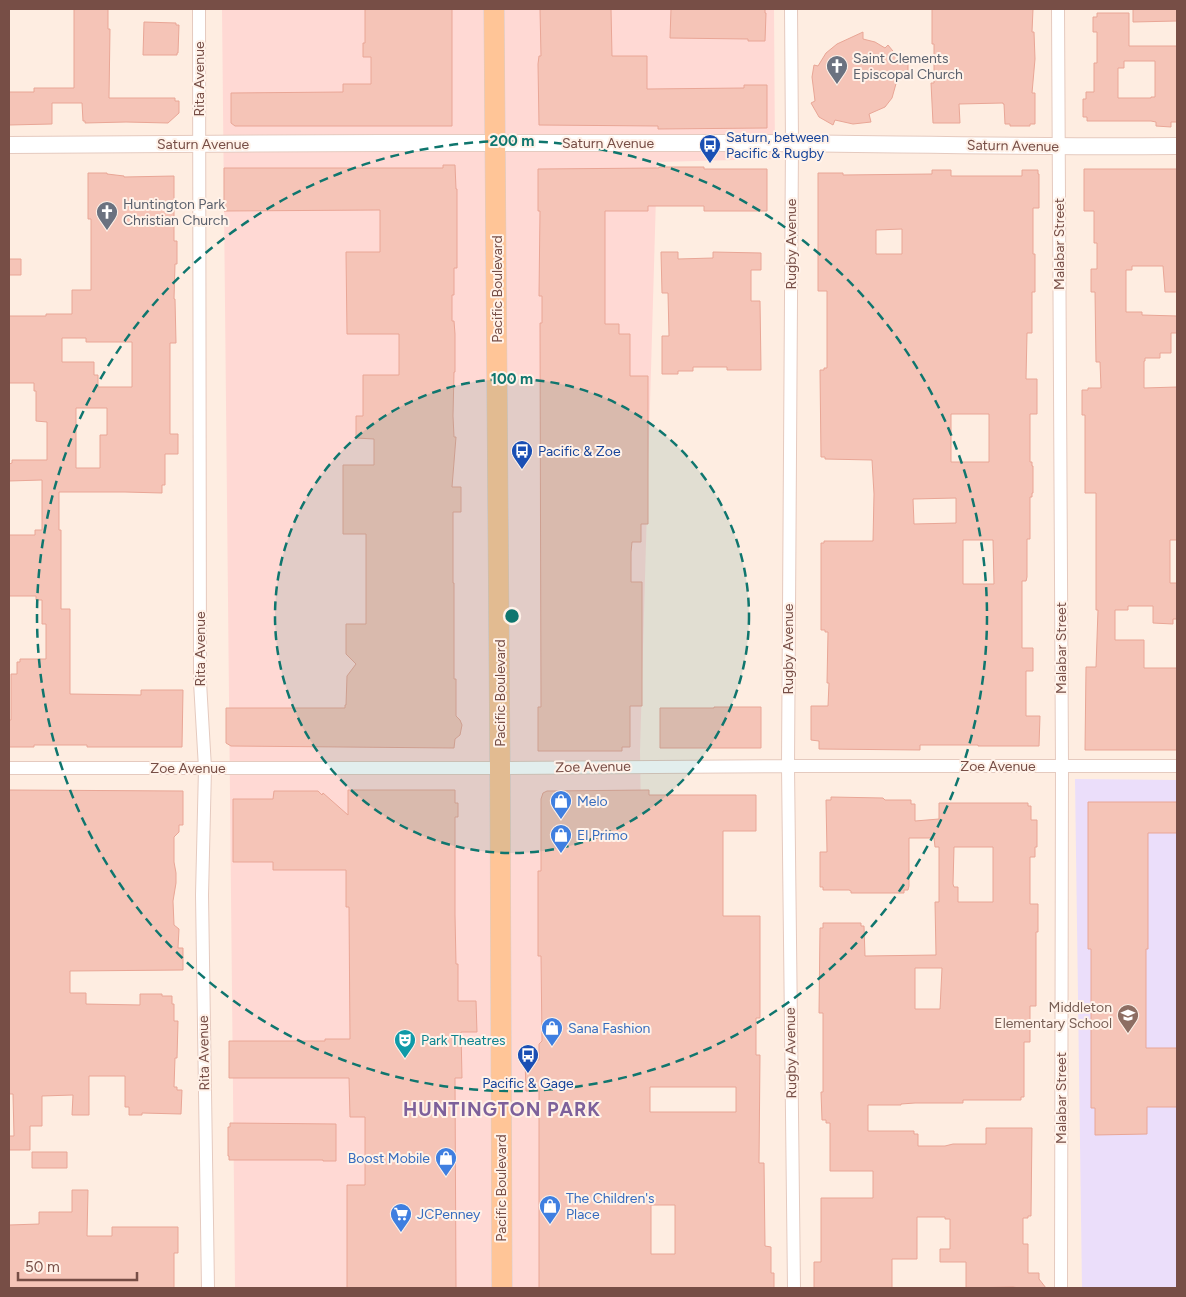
<svg xmlns="http://www.w3.org/2000/svg" width="1186" height="1297" viewBox="0 0 1186 1297" font-family="Figtree,sans-serif">
  <rect width="100%" height="100%" fill="#feede1"/>
  <path fill="#ffd9d4" d="M 222,9 L 774,9 L 775,159 L 657,162 L 640,751 L 648,1288 L 235,1288 Z"/>
  <path fill="#ebdefa" d="M 1075,779 L 1177,780 L 1177,1288 L 1082,1288 Z"/>
  <path fill="#f5c4b7" stroke="#e9a696" fill-rule="evenodd" d="M 74,9 L 108,9 L 108,29 L 110,29 L 109,98 L 175,98 L 175,101 L 179,101 L 179,113 L 168,123 L 126,122 L 85,123 L 85,121 L 83,121 L 82,103 L 52,103 L 52,124 L 9,125 L 9,92 L 34,92 L 34,88 L 74,88 Z
    M 365,9 L 452,9 L 452,126 L 235,126 L 231,123 L 231,93 L 343,92 L 343,84 L 371,84 L 371,57 L 363,57 L 363,43 L 365,43 Z
    M 540,9 L 611,9 L 612,56 L 647,56 L 647,89 L 744,88 L 744,85 L 767,85 L 767,128 L 658,129 L 658,126 L 539,125 L 538,64 L 539,56 L 541,56 Z
    M 671,9 L 765,9 L 765,13 L 766,13 L 765,41 L 748,41 L 748,39 L 670,38 Z
    M 932,9 L 1033,9 L 1032,32 L 1034,32 L 1035,59 L 1032,93 L 1035,93 L 1035,124 L 1030,124 L 1030,126 L 1010,126 L 1010,124 L 1005,124 L 1004,104 L 1003,104 L 1003,103 L 959,104 L 960,123 L 933,123 L 931,83 L 934,83 L 934,44 L 932,44 Z
    M 1133,9 L 1177,9 L 1177,21 L 1133,22 Z
    M 1097,13 L 1129,13 L 1129,46 L 1177,46 L 1177,122 L 1171,122 L 1171,127 L 1156,126 L 1156,122 L 1151,121 L 1087,121 L 1087,117 L 1083,117 L 1083,99 L 1086,99 L 1086,92 L 1094,92 L 1094,63 L 1097,63 L 1097,32 L 1093,32 L 1093,17 L 1097,17 ZM 1124,61 L 1155,61 L 1155,97 L 1151,97 L 1151,98 L 1118,98 L 1118,68 L 1124,68 Z
    M 144,22 L 176,23 L 176,25 L 179,25 L 178,53 L 177,53 L 177,55 L 143,55 Z
    M 863,32 L 863,39 L 875,42 L 885,48 L 888,45 L 897,56 L 908,56 L 908,73 L 899,73 L 892,98 L 885,107 L 869,114 L 871,122 L 853,124 L 835,120 L 833,125 L 819,117 L 811,103 L 815,101 L 812,77 L 814,65 L 818,66 L 826,53 L 837,44 Z
    M 443,165 L 455,165 L 456,189 L 457,189 L 457,268 L 454,268 L 454,295 L 452,295 L 452,321 L 454,321 L 455,334 L 455,372 L 454,372 L 453,416 L 454,437 L 456,437 L 452,487 L 461,487 L 461,512 L 453,512 L 453,583 L 454,583 L 454,679 L 456,679 L 456,716 L 460,720 L 462,725 L 460,735 L 455,739 L 454,748 L 231,746 L 226,743 L 226,708 L 345,708 L 345,705 L 346,705 L 347,676 L 356,664 L 346,654 L 346,624 L 366,624 L 366,534 L 343,534 L 343,465 L 374,465 L 374,439 L 356,438 L 356,416 L 363,416 L 363,375 L 399,375 L 399,334 L 347,334 L 346,252 L 380,252 L 380,210 L 224,211 L 224,168 L 443,168 Z
    M 659,167 L 704,167 L 704,169 L 767,169 L 767,211 L 704,211 L 704,206 L 648,206 L 648,211 L 605,211 L 605,324 L 619,324 L 619,334 L 630,334 L 630,376 L 648,376 L 648,524 L 641,524 L 641,542 L 632,542 L 631,552 L 631,582 L 642,582 L 642,706 L 630,706 L 630,747 L 622,747 L 622,751 L 538,751 L 538,707 L 541,707 L 540,323 L 542,323 L 542,296 L 539,296 L 540,211 L 538,211 L 538,169 L 659,168 Z
    M 1084,169 L 1177,169 L 1177,292 L 1165,292 L 1163,266 L 1132,266 L 1132,270 L 1126,270 L 1126,312 L 1142,312 L 1142,315 L 1177,316 L 1177,333 L 1171,333 L 1171,353 L 1160,353 L 1160,358 L 1145,358 L 1145,361 L 1144,361 L 1144,388 L 1177,387 L 1177,540 L 1170,540 L 1170,583 L 1177,583 L 1177,619 L 1173,619 L 1173,624 L 1153,623 L 1153,606 L 1128,606 L 1128,610 L 1115,610 L 1115,640 L 1144,640 L 1144,668 L 1177,668 L 1177,750 L 1085,750 L 1086,667 L 1096,667 L 1098,610 L 1096,610 L 1096,493 L 1085,493 L 1085,415 L 1082,415 L 1082,390 L 1088,390 L 1088,388 L 1101,388 L 1100,362 L 1096,362 L 1095,292 L 1091,292 L 1091,269 L 1097,269 L 1097,243 L 1094,243 L 1094,211 L 1084,211 Z
    M 932,170 L 951,170 L 951,176 L 1022,176 L 1022,170 L 1038,170 L 1038,174 L 1039,174 L 1039,208 L 1033,208 L 1033,254 L 1035,254 L 1035,292 L 1032,292 L 1032,333 L 1027,333 L 1026,379 L 1037,379 L 1037,414 L 1030,414 L 1030,462 L 1032,462 L 1032,466 L 1033,466 L 1033,493 L 1032,493 L 1032,497 L 1030,497 L 1030,539 L 1027,539 L 1027,577 L 1026,581 L 1022,581 L 1022,648 L 1033,648 L 1033,671 L 1026,671 L 1026,716 L 1040,716 L 1039,746 L 978,746 L 978,745 L 920,745 L 920,750 L 819,749 L 819,741 L 811,740 L 811,706 L 828,706 L 829,683 L 827,683 L 828,632 L 825,632 L 825,630 L 821,630 L 821,543 L 824,543 L 824,541 L 873,541 L 874,494 L 872,460 L 825,459 L 825,457 L 821,457 L 820,370 L 824,370 L 824,368 L 827,368 L 827,291 L 818,291 L 818,173 L 843,173 L 843,175 L 932,174 ZM 902,229 L 902,254 L 876,254 L 876,230 ZM 951,414 L 989,414 L 989,462 L 951,462 ZM 956,498 L 956,523 L 914,524 L 913,499 ZM 963,540 L 993,540 L 994,584 L 963,584 Z
    M 88,173 L 107,173 L 107,174 L 124,176 L 124,177 L 174,176 L 174,241 L 177,241 L 177,264 L 175,264 L 174,299 L 175,299 L 176,343 L 170,343 L 170,434 L 178,434 L 178,454 L 165,454 L 165,485 L 162,485 L 162,493 L 125,492 L 59,492 L 59,530 L 61,530 L 61,609 L 70,609 L 70,694 L 141,695 L 141,690 L 183,690 L 182,747 L 87,747 L 87,745 L 34,745 L 34,747 L 9,747 L 9,720 L 11,720 L 11,674 L 17,674 L 17,662 L 20,662 L 20,659 L 46,659 L 46,624 L 42,624 L 42,600 L 36,600 L 36,596 L 9,596 L 9,535 L 35,535 L 35,530 L 42,530 L 42,480 L 9,481 L 9,464 L 12,463 L 12,460 L 47,460 L 47,422 L 36,421 L 36,391 L 34,391 L 34,383 L 9,383 L 9,316 L 46,316 L 46,314 L 72,314 L 72,290 L 91,290 L 91,219 L 88,219 ZM 62,338 L 86,338 L 86,342 L 132,342 L 132,387 L 98,387 L 98,375 L 94,375 L 94,362 L 62,362 ZM 76,408 L 107,408 L 107,435 L 100,435 L 100,468 L 76,468 Z
    M 661,252 L 678,252 L 678,259 L 713,258 L 713,252 L 761,253 L 761,270 L 751,270 L 751,301 L 760,301 L 761,370 L 727,370 L 727,367 L 693,367 L 693,371 L 678,371 L 678,374 L 662,374 L 662,336 L 669,336 L 668,293 L 662,293 Z
    M 9,259 L 21,259 L 21,275 L 9,275 Z
    M 714,707 L 761,707 L 761,748 L 660,748 L 660,708 L 714,708 Z
    M 9,790 L 183,791 L 183,825 L 179,825 L 179,832 L 174,837 L 174,862 L 176,873 L 176,883 L 173,901 L 174,925 L 179,929 L 178,948 L 183,948 L 183,970 L 70,971 L 70,993 L 86,993 L 86,1004 L 140,1005 L 140,994 L 162,994 L 162,996 L 172,996 L 172,1004 L 174,1004 L 174,1021 L 178,1021 L 177,1058 L 175,1058 L 174,1087 L 177,1087 L 177,1090 L 182,1090 L 181,1114 L 142,1113 L 142,1115 L 129,1115 L 129,1107 L 125,1107 L 125,1076 L 89,1076 L 89,1115 L 72,1115 L 73,1095 L 42,1096 L 42,1126 L 30,1126 L 30,1150 L 9,1150 L 9,1136 L 14,1136 L 13,1094 L 9,1094 Z
    M 348,790 L 455,790 L 455,803 L 458,803 L 458,817 L 455,817 L 455,915 L 456,964 L 458,964 L 458,1001 L 476,1001 L 477,1032 L 461,1032 L 462,1078 L 455,1078 L 456,1288 L 347,1288 L 347,1185 L 365,1185 L 365,1117 L 350,1117 L 349,1078 L 229,1078 L 229,1041 L 325,1041 L 325,1039 L 350,1039 L 349,907 L 346,907 L 346,870 L 273,870 L 273,862 L 233,862 L 233,799 L 273,799 L 274,791 L 318,791 L 322,795 L 323,793 L 348,815 Z
    M 649,790 L 649,795 L 756,795 L 756,831 L 723,831 L 723,916 L 760,916 L 760,1018 L 756,1018 L 756,1055 L 760,1055 L 759,1163 L 764,1163 L 765,1246 L 771,1247 L 771,1273 L 774,1273 L 774,1288 L 539,1288 L 539,1091 L 526,1091 L 525,1060 L 539,1060 L 539,1044 L 542,1041 L 541,956 L 538,956 L 538,871 L 541,871 L 541,799 L 543,793 L 547,791 ZM 650,1087 L 736,1087 L 736,1112 L 650,1112 ZM 651,1205 L 675,1205 L 675,1254 L 651,1254 Z
    M 831,797 L 883,798 L 885,800 L 911,800 L 911,804 L 915,804 L 915,821 L 939,819 L 939,803 L 1028,803 L 1028,806 L 1031,806 L 1031,820 L 1037,820 L 1037,847 L 1035,847 L 1035,857 L 1030,857 L 1030,904 L 1038,904 L 1038,932 L 1036,932 L 1036,1006 L 1030,1006 L 1030,1042 L 1024,1042 L 1024,1097 L 1021,1097 L 1021,1100 L 963,1100 L 963,1103 L 915,1103 L 901,1104 L 901,1105 L 868,1105 L 868,1131 L 914,1131 L 914,1134 L 918,1134 L 918,1146 L 945,1146 L 953,1144 L 986,1144 L 986,1128 L 1032,1128 L 1031,1216 L 1028,1216 L 1028,1218 L 1023,1218 L 1023,1244 L 1028,1244 L 1028,1273 L 1039,1273 L 1039,1279 L 1046,1288 L 1019,1288 L 1013,1287 L 966,1288 L 966,1262 L 940,1262 L 940,1249 L 950,1249 L 950,1219 L 945,1219 L 945,1217 L 917,1217 L 917,1259 L 892,1259 L 892,1288 L 814,1288 L 814,1262 L 821,1262 L 821,1198 L 873,1198 L 873,1171 L 830,1171 L 830,1123 L 826,1123 L 826,1120 L 822,1120 L 821,1092 L 823,1092 L 823,1013 L 819,1013 L 820,928 L 823,928 L 823,923 L 861,923 L 861,926 L 864,926 L 865,956 L 936,955 L 935,902 L 939,902 L 939,847 L 935,847 L 934,838 L 909,838 L 909,886 L 908,890 L 904,890 L 904,893 L 851,893 L 851,891 L 849,890 L 823,890 L 823,887 L 820,887 L 820,852 L 827,852 L 826,800 L 831,800 ZM 954,847 L 993,847 L 993,902 L 958,902 L 958,887 L 954,887 L 953,884 ZM 915,968 L 942,968 L 940,1009 L 915,1009 Z
    M 1088,802 L 1177,802 L 1177,833 L 1148,833 L 1148,949 L 1146,949 L 1146,1048 L 1177,1048 L 1177,1107 L 1147,1107 L 1147,1134 L 1095,1135 L 1095,1108 L 1091,1108 L 1091,949 L 1088,949 Z
    M 230,1123 L 336,1124 L 336,1161 L 323,1161 L 323,1160 L 229,1160 L 229,1156 L 228,1156 L 228,1127 L 230,1127 Z
    M 32,1152 L 67,1152 L 67,1168 L 32,1168 Z
    M 72,1190 L 88,1190 L 87,1236 L 112,1236 L 112,1227 L 178,1227 L 178,1253 L 174,1253 L 174,1288 L 9,1288 L 9,1225 L 39,1224 L 39,1212 L 72,1212 Z"/>
  <g fill="none" stroke-linecap="round" stroke-linejoin="round">
    <g stroke="#e5cabf" stroke-width="14">
      <path id="minor" d="M 199,9 L 200,682 L 205,768 L 202,895 L 208,1288
        M 791,9 L 792,143 L 788,766 L 794,1288
        M 1058,9 L 1062,766 L 1061,1288
        M 9,768 L 500,768 L 788,766 L 1177,766"/>
    </g>
    <g stroke="#e5cabf" stroke-width="18">
      <path id="tertiary" d="M 9,145 C 259,143 510,142 760,143 C 899,144 1038,147 1177,146"/>
    </g>
    <g stroke="#d9cdcb" stroke-width="21">
      <path id="primary" d="M 494,9 L 500,768 L 502,1288"/>
    </g>
    <use href="#minor" stroke="#fff" stroke-width="12"/>
    <use href="#tertiary" stroke="#fff" stroke-width="16"/>
    <use href="#primary" stroke="#ffc597" stroke-width="20"/>
  </g>
  <circle cx="512" cy="616" r="237" fill="#0f766e" fill-opacity=".12"/>
  <g fill="none" stroke="#0f766e" stroke-width="2.5" stroke-dasharray="9 6">
    <circle cx="512" cy="616" r="237"/>
    <circle cx="512" cy="616" r="475"/>
  </g>
  <defs>
    <g id="church-pin" transform="scale(1.125)"><path d="M0 17L-7.5 6A9.5 9.5 0 1 1 7.5 6Z" fill="#6b7280" stroke="#fff2e9"/><path d="M-1.2-6h2.4v3.5h3.3v2.4h-3.3V6h-2.4V-.1h-3.3v-2.4h3.3Z" fill="#fff"/></g>
    <g id="bus-pin" transform="scale(1.125)"><path d="M0 17L-7.5 6A9.5 9.5 0 1 1 7.5 6Z" fill="#1a4fb4" stroke="#fff2e9"/><path d="M-5-6H5V4H4V6H2V4H-2V6H-4V4H-5ZM-3.5-4V0h7V-4ZM-3.5 1.2v1.5H-2V1.2ZM2 1.2v1.5H3.5V1.2Z" fill="#fff"/></g>
    <g id="shop-pin" transform="scale(1.125)"><path d="M0 17L-7.5 6A9.5 9.5 0 1 1 7.5 6Z" fill="#3f7fe0" stroke="#fff2e9"/><path d="M-5-2.5h2.3a2.7 3.5 0 0 1 5.4 0H5L5.5 6h-11ZM-1.5-2.5h3a1.5 2.3 0 0 0-3 0Z" fill="#fff"/></g>
    <g id="school-pin" transform="scale(1.125)"><path d="M0 17L-7.5 6A9.5 9.5 0 1 1 7.5 6Z" fill="#8d6e63" stroke="#fff2e9"/><path d="M0-5L7-2L0 1L-7-2ZM-4 1L0 2.5L4 1V4Q0 6-4 4Z" fill="#fff"/></g>
    <g id="theatre-pin" transform="scale(1.125)"><path d="M0 17L-7.5 6A9.5 9.5 0 1 1 7.5 6Z" fill="#0f9aa8" stroke="#fff2e9"/><path d="M-5-5.5Q0-4 5-5.5V0Q5 5 0 6Q-5 5-5 0ZM-3.3-2.5H-1v1.5H-3.3ZM1-2.5H3.3v1.5H1ZM-2.8 1Q0 5.5 2.8 1Z" fill="#fff"/></g>
    <g id="supermarket-pin" transform="scale(1.125)"><path d="M0 17L-7.5 6A9.5 9.5 0 1 1 7.5 6Z" fill="#3f7fe0" stroke="#fff2e9"/><path d="M-6-5.5h2.5l.6 2H6L4.5 2H-2.5L-4.4-4H-6ZM-1.5 3.2a1.3 1.3 0 1 0 .1 0ZM3 3.2a1.3 1.3 0 1 0 .1 0Z" fill="#fff"/></g>
  </defs>
  <g fill-rule="evenodd">
    <use href="#church-pin" x="837" y="66"/>
    <use href="#bus-pin" x="710" y="145"/>
    <use href="#church-pin" x="107" y="212"/>
    <use href="#bus-pin" x="522" y="451"/>
    <use href="#shop-pin" x="561" y="801"/>
    <use href="#shop-pin" x="561" y="835"/>
    <use href="#school-pin" x="1128" y="1015"/>
    <use href="#shop-pin" x="552" y="1028"/>
    <use href="#theatre-pin" x="405" y="1040"/>
    <use href="#bus-pin" x="528" y="1055"/>
    <use href="#shop-pin" x="446" y="1158"/>
    <use href="#shop-pin" x="550" y="1206"/>
    <use href="#supermarket-pin" x="401" y="1214"/>
  </g>
  <g text-anchor="middle" dominant-baseline="central" stroke-width="4" stroke-linejoin="round" paint-order="stroke">
    <g font-size="14" fill="#5b616d" stroke="#fff2e9" text-anchor="start">
      <text x="853" y="58">Saint Clements<tspan x="853" dy="16">Episcopal Church</tspan></text>
      <text x="123" y="204">Huntington Park<tspan x="123" dy="16">Christian Church</tspan></text>
    </g>
    <g font-size="14" fill="#774e46" stroke="#fff2e9">
      <text transform="translate(199 79) rotate(-90)">Rita Avenue</text>
      <text x="608" y="143">Saturn Avenue</text>
      <text x="203" y="144">Saturn Avenue</text>
      <text transform="translate(1013 146) rotate(1)">Saturn Avenue</text>
      <text transform="translate(791 244) rotate(-90)">Rugby Avenue</text>
      <text transform="translate(1059 244) rotate(-90)">Malabar Street</text>
      <text transform="translate(497 289) rotate(-90)">Pacific Boulevard</text>
      <text transform="translate(1061 648) rotate(-90)">Malabar Street</text>
      <text transform="translate(200 649) rotate(-90)">Rita Avenue</text>
      <text transform="translate(788 649) rotate(-90)">Rugby Avenue</text>
      <text transform="translate(500 693) rotate(-90)">Pacific Boulevard</text>
      <text x="998" y="766">Zoe Avenue</text>
      <text transform="translate(593 767) rotate(-1)">Zoe Avenue</text>
      <text x="188" y="768">Zoe Avenue</text>
      <text transform="translate(204 1053) rotate(-91)">Rita Avenue</text>
      <text transform="translate(791 1053) rotate(-91)">Rugby Avenue</text>
      <text transform="translate(1061 1098) rotate(-90)">Malabar Street</text>
      <text transform="translate(501 1188) rotate(-90)">Pacific Boulevard</text>
    </g>
    <g font-size="14" fill="#164399" stroke="#fff2e9" text-anchor="start">
      <text x="726" y="137">Saturn, between<tspan x="726" dy="16">Pacific &amp; Rugby</tspan></text>
      <text x="538" y="451">Pacific &amp; Zoe</text>
      <text x="528" y="1083" text-anchor="middle">Pacific &amp; Gage</text>
    </g>
    <g font-size="14" fill="#366cbe" stroke="#fff2e9" text-anchor="start">
      <text x="577" y="801">Melo</text>
      <text x="577" y="835">El Primo</text>
      <text x="568" y="1028">Sana Fashion</text>
      <text x="430" y="1158" text-anchor="end">Boost Mobile</text>
      <text x="566" y="1198">The Children's<tspan x="566" dy="16">Place</tspan></text>
      <text x="417" y="1214">JCPenney</text>
    </g>
    <g font-size="14" fill="#785e54" stroke="#fff2e9" text-anchor="end">
      <text x="1112" y="1007">Middleton<tspan x="1112" dy="16">Elementary School</tspan></text>
    </g>
    <g font-size="14" fill="#0d838f" stroke="#fff2e9" text-anchor="start">
      <text x="421" y="1040">Park Theatres</text>
    </g>
    <g font-size="19" font-weight="bold" letter-spacing="1" fill="#7d619b" stroke="#fff2e9">
      <text x="502" y="1109">HUNTINGTON PARK</text>
    </g>
  </g>
  <circle cx="512" cy="616" r="8" fill="#0f766e" stroke="#fff2e9" stroke-width="2.5"/>
  <g font-size="15" text-anchor="middle" font-weight="bold" fill="#0f766e" stroke="#fff2e9" stroke-width="4" stroke-linejoin="round" paint-order="stroke">
    <text x="512" y="146">200 m</text>
    <text x="512" y="384">100 m</text>
  </g>
  <rect width="1186" height="1297" fill="none" stroke="#774e46" stroke-width="20"/>
  <path d="M18 1272v8h119v-8" fill="none" stroke="#774e46" stroke-width="2.5"/>
  <text x="25" y="1272" font-size="15" fill="#774e46" stroke="#fff2e9" stroke-width="4" paint-order="stroke">50 m</text>
</svg>
